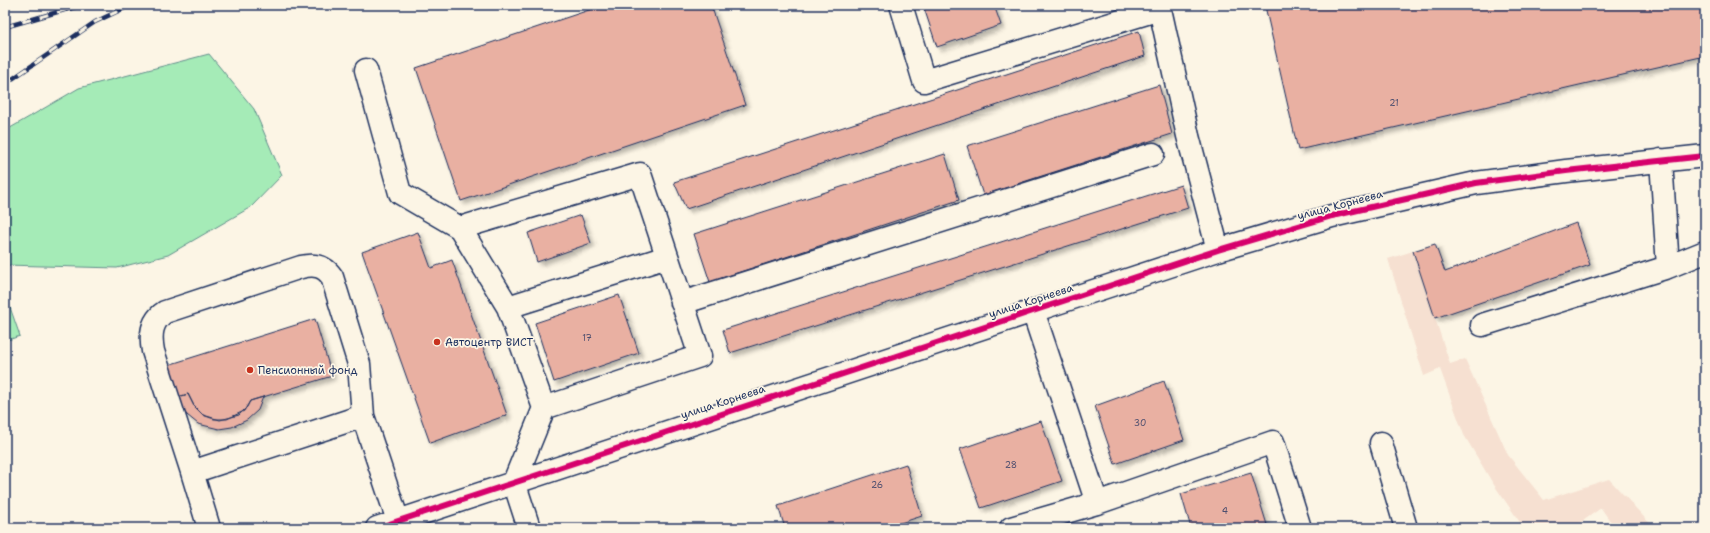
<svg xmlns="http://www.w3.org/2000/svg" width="1710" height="533" viewBox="0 0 1710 533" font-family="'Shantell Sans',sans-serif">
  <defs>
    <filter id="shadow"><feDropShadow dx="3.5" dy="3.5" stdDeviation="2" flood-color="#0004"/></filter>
  </defs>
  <rect width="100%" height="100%" fill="#fcf5e5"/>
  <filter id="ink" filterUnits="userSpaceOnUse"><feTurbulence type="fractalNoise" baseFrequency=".025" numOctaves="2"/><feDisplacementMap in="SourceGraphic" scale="8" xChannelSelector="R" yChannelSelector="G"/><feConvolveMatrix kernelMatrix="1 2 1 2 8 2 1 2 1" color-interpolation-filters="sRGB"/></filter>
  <g filter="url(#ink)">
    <path fill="#f6e0d1" d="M 1413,251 L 1450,364 L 1465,359 L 1508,455 L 1544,500 L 1609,479 L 1654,528 L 1615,528 L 1601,508 L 1573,528 L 1524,528 L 1492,482 L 1464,435 L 1440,369 L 1424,376 L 1388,259 Z"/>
    <path fill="#a5ebb7" stroke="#608d8a" d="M 209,54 L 254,109 L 282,175 L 251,207 L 168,255 L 117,268 L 5,265 L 5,131 L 79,88 Z
      M 5,293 L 20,336 L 5,341 Z"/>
    <path fill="#e9b0a2" stroke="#1b2f5e" filter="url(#shadow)" d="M 604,5 L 711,5 L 745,105 L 461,201 L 416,68 Z
      M 923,5 L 994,5 L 1001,25 L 937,47 Z
      M 1270,5 L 1705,5 L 1705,56 L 1298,150 L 1265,6 Z
      M 1139,31 L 1145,56 L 686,209 L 674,182 Z
      M 1159,85 L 1172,134 L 983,195 L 967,146 Z
      M 945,154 L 959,200 L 710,282 L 694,234 Z
      M 1181,185 L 1188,208 L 730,353 L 723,330 Z
      M 581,215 L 591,243 L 537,262 L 528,233 Z
      M 1576,223 L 1590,265 L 1435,318 L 1413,251 L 1435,244 L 1445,272 Z
      M 418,232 L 431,268 L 452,260 L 507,415 L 430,443 L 362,252 Z
      M 619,295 L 639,353 L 554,382 L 535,323 Z
      M 315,319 L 332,376 L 250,401 L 244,411 L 227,419 L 214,419 L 203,415 L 194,406 L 188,394 L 178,397 L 168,365 Z
      M 1164,381 L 1184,440 L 1115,464 L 1095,406 Z
      M 188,394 L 194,406 L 203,415 L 220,420 L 239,415 L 247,407 L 250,401 L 263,397 L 258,410 L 247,420 L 232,427 L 219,429 L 198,424 L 187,415 L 182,409 L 178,397 Z
      M 1041,421 L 1062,481 L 981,508 L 960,449 Z
      M 906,464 L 922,516 L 885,528 L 785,528 L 778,506 Z
      M 1251,473 L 1268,528 L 1191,528 L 1181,494 Z"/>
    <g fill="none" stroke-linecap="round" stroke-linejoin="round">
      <g stroke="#1b2f5e" stroke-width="25">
        <path id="minor" d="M 901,5 L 924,81 L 1160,9 L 1188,136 L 1218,250
          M 366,70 L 400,193 L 460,228 L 508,307 L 544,408 L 514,482 L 529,528
          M 460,228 L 640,174 L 700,356 L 544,408
          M 1668,267 L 1705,252
          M 682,303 L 1153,154
          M 508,307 L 667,257
          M 1033,311 L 1097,503
          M 1482,325 L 1668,267 L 1661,160
          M 1381,443 L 1406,528
          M 192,472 L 153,351 C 150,335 151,321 165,312 L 301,267 C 314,264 324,265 332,277 L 359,364 L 363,416 L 398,521
          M 209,528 L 192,472 L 363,416
          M 377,528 L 1033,311 L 1218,250 L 1332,216 L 1476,183 L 1566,171 L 1705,156
          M 1011,528 L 1097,503 L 1273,442 L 1300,528"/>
      </g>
      <use href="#minor" stroke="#fcf5e5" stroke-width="22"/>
      <g stroke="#1b2f5e" stroke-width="4.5">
        <path id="rail" d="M 5,27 L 82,5
          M 5,84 L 95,22 L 131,5"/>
      </g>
      <use href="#rail" stroke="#fcf5e5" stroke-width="3" stroke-dasharray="9" stroke-linecap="butt"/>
      <g stroke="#fcf5e5" stroke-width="8">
        <path id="cycleway" d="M 377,528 L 1033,311 L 1218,250 L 1332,216 L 1476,183 L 1566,171 L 1705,156"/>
      </g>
      <use href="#cycleway" stroke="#d6006c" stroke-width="6"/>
    </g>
  </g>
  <g fill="#c8321e" stroke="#fcf5e5" stroke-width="1.5">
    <circle cx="437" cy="342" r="4"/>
    <circle cx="250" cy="370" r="4"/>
  </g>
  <g text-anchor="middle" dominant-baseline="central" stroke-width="3.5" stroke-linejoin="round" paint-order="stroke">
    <g font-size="9" fill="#4e4f6f">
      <text x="1394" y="103">21</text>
      <text x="587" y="338">17</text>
      <text x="1140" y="423">30</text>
      <text x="1011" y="465">28</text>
      <text x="877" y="485">26</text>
      <text x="1225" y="511">4</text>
    </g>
    <g font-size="11" fill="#1b2f5e" stroke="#fcf5e5">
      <text transform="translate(1340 205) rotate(-15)">улица Корнеева</text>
      <text transform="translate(1031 301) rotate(-18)">улица Корнеева</text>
      <text transform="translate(723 402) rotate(-18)">улица Корнеева</text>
    </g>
    <g font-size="11" fill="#1b2f5e" stroke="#fcf5e5" text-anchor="start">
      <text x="445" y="342">Автоцентр ВИСТ</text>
      <text x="258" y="370">Пенсионный фонд</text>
    </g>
  </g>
  <rect width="1710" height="533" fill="none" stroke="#fcf5e5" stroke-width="20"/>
  <rect x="10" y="10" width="1690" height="513" fill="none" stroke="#1b2f5e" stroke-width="1.5" filter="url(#ink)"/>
</svg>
